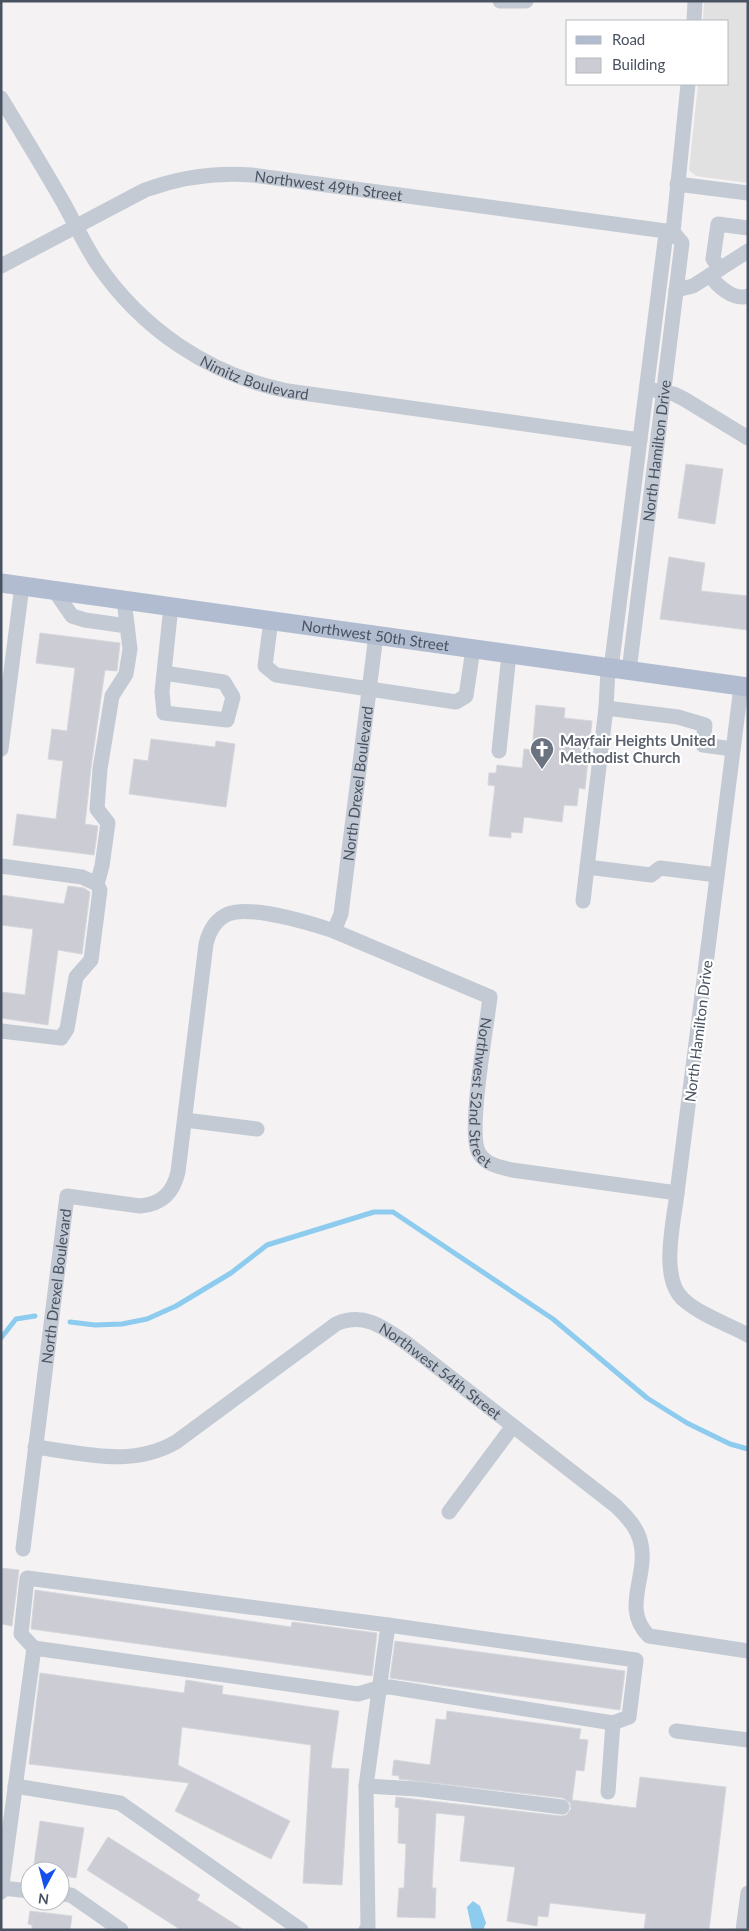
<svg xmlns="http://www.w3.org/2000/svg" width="749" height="1931" viewBox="0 0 749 1931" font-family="Lato,sans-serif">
  <rect width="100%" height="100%" fill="#f4f2f2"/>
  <path fill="#e2e1e1" d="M 704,1 L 748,1 L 748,183 L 696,176 L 689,170 L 698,84 L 728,84 L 728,21 L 703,21 Z"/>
  <path fill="#8dcbef" d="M 473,1901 L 480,1906 L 486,1923 L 483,1930 L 472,1930 L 467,1907 Z"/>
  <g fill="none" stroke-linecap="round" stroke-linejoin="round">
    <path stroke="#8dcbef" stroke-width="5" d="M 70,1322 L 95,1325 L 122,1324 L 147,1319 L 176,1306 L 231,1273 L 267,1245 L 374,1212 L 393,1212 L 553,1319 L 647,1398 L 687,1423 L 730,1444 L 748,1449
      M 1,1338 L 16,1319 L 35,1316"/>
  </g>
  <path fill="#cccdd4" stroke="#d6d7dd" d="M 686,464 L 723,469 L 715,524 L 678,518 Z
    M 669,557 L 705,563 L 701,591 L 748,596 L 748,630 L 660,619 Z
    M 40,633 L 120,643 L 117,671 L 105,670 L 91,768 L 85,824 L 98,826 L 94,855 L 13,845 L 17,814 L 56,819 L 63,761 L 48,759 L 52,729 L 67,731 L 75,668 L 36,663 Z
    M 536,705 L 565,708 L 564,718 L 592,721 L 585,789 L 579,788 L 577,806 L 564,805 L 562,822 L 524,817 L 522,833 L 511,832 L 511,838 L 489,836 L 495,786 L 488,785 L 489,773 L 496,773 L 497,765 L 522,768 L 524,749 L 532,750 Z
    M 151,739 L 215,747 L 216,741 L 235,744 L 226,807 L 129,794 L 134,759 L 148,761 Z
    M 68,886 L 84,888 L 90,892 L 82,954 L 58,950 L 48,1025 L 1,1018 L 1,992 L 25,995 L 33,929 L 1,925 L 1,895 L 64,904 Z
    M 1,1568 L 19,1570 L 12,1626 L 1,1624 Z
    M 35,1590 L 291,1627 L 292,1622 L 377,1633 L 372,1676 L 31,1629 Z
    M 395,1641 L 625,1671 L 620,1710 L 390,1678 Z
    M 40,1673 L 184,1693 L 186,1680 L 223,1686 L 222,1694 L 339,1711 L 331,1768 L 349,1769 L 342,1885 L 303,1883 L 311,1745 L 182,1727 L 178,1765 L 290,1821 L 271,1859 L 175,1811 L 189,1783 L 29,1764 Z
    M 447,1711 L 581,1729 L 579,1739 L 588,1740 L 584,1771 L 576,1770 L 572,1800 L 636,1808 L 640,1777 L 726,1787 L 709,1930 L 644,1930 L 646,1914 L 550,1903 L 548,1917 L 538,1916 L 537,1926 L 507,1921 L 515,1867 L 460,1861 L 465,1816 L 436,1813 L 432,1888 L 436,1888 L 435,1918 L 397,1917 L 399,1888 L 404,1888 L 406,1844 L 398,1843 L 399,1808 L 395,1807 L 396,1797 L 561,1816 L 566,1815 L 571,1809 L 570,1803 L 563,1798 L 399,1779 L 399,1776 L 392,1775 L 394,1760 L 430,1765 L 436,1719 L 446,1720 Z
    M 40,1821 L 84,1828 L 76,1878 L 60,1875 L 60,1871 L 33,1871 Z
    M 108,1837 L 200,1895 L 197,1900 L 244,1930 L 181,1930 L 87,1870 Z
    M 30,1911 L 72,1916 L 70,1930 L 32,1930 L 32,1925 L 28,1924 Z"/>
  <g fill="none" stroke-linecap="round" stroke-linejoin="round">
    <g stroke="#c3cad4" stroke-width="15">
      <path d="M 500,1 L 526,1"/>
      <path d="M 694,21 L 695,1"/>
      <path id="s1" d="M 1,98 C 22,133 43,167 63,202 C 74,222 84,243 96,262 C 141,329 209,375 288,391 L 640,440"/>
      <path d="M 677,184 L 748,193"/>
      <path id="s2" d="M 1,266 L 145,190 C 181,177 214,172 252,175 L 673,232"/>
      <path d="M 720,269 L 713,259 L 718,224 L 748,228"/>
      <path d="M 710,275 C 717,286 734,301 748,296"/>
      <path d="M 676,290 L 693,286 L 748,251"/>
      <path d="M 653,390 L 674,394 L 684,399 L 748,438"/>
      <path d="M 54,590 L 72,616 L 85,620 L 127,626"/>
      <path d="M 271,620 L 265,666 L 276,675 L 456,702 L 466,696 L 473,649"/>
      <path d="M 611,669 L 665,241 L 673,232 L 688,84"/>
      <path id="s3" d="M 629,671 L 682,243 L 673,232"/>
      <path d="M 164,673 L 224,682 L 233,697 L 227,720 L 164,713 L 162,692 L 171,606"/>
      <path d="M 741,687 L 677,1193 C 674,1221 659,1279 684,1300 C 701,1315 727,1324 748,1335"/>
      <path d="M 606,708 L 678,717 L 705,725 L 703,745 L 733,749"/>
      <path d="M 1,749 L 22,586"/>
      <path d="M 499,751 L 509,654"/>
      <path d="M 1,866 L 82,877 L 97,884 L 100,890 L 91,960 L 76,977 L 67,1029 L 61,1038 L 1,1031"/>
      <path d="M 587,867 L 651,875 L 660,868 L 717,875"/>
      <path d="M 97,884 L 102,866 L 108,823 L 97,809 L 100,769 L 112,696 L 126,674 L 130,649 L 124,600"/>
      <path d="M 583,901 L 606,708 L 608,669"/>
      <path id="s4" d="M 334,931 L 341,914 L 376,635"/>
      <path d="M 185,1120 L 257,1129"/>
      <path id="s5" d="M 35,1447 C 84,1453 131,1468 176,1442 L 336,1324 C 363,1312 382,1326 405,1342 L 616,1506 C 627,1517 638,1528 641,1544 C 648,1577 621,1609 649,1636 L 748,1651"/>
      <path d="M 449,1512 L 513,1426"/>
      <path id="s6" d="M 23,1549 L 67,1196 L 140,1206 C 162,1204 173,1193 178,1172 L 206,944 C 209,931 215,920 228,914 C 251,905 310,923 334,931 L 490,997 C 487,1025 467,1134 479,1153 C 486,1165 500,1167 512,1170 L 677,1193"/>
      <path d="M 34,1648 L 21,1634 L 27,1578 L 388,1625 L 366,1786 L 368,1927 L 366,1930"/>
      <path d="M 676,1731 L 748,1740"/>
      <path d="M 15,1786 L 120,1803 L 301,1930"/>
      <path d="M 366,1786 L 417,1789 L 562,1807"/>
      <path d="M 608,1792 L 613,1723"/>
      <path d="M 2,1888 L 30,1891"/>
      <path d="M 1,1892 L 34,1648 L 358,1694 L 378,1688 L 390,1687 L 613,1723 L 629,1717 L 636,1660 L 388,1625"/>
      <path d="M 60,1894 L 71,1895 L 121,1930"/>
      <path d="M 743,1930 L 748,1893"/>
    </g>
    <path stroke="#b1bcd1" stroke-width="19" id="s7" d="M 1,583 L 748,687"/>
  </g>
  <defs>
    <g id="church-pin" transform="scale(1.25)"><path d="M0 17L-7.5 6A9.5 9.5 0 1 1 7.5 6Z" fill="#6b7280" stroke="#fff"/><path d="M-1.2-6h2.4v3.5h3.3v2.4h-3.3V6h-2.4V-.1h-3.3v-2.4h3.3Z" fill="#fff"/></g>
  </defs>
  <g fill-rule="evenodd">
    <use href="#church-pin" x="542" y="749"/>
  </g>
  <g text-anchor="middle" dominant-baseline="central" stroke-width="4.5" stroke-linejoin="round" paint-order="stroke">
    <g font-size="15" fill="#495260" stroke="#fff">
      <text stroke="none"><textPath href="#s2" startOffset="349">Northwest 49th Street</textPath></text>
      <text stroke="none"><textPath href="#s1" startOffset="391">Nimitz Boulevard</textPath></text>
      <text stroke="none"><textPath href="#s3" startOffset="222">North Hamilton Drive</textPath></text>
      <text stroke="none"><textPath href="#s7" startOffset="378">Northwest 50th Street</textPath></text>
      <text stroke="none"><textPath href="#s4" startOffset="150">North Drexel Boulevard</textPath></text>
      <text transform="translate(698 1031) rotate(-83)">North Hamilton Drive</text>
      <text stroke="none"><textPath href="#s6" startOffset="1128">Northwest 52nd Street</textPath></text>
      <text stroke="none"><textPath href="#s6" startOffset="265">North Drexel Boulevard</textPath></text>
      <text stroke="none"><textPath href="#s5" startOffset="464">Northwest 54th Street</textPath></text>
    </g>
    <g font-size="15" font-weight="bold" fill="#5b616d" stroke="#fff" text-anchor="start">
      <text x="560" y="740">Mayfair Heights United<tspan x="560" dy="17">Methodist Church</tspan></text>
    </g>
  </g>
  <rect width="749" height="1931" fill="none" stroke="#495260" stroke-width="5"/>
  <rect x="566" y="20" width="162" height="65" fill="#ffffff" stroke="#b6babf"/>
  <rect x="576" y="36" width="25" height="8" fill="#b1bcd1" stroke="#b6babf"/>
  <text x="612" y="45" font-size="15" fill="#495260">Road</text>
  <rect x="576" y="58" width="25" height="15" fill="#cccdd4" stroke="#b6babf"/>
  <text x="612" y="70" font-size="15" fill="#495260">Building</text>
  <g transform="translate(45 1886) rotate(187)"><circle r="24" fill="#ffffff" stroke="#b6babf"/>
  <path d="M0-4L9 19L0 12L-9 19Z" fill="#1550eb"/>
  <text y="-8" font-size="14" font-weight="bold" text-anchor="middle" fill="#495260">N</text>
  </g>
</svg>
